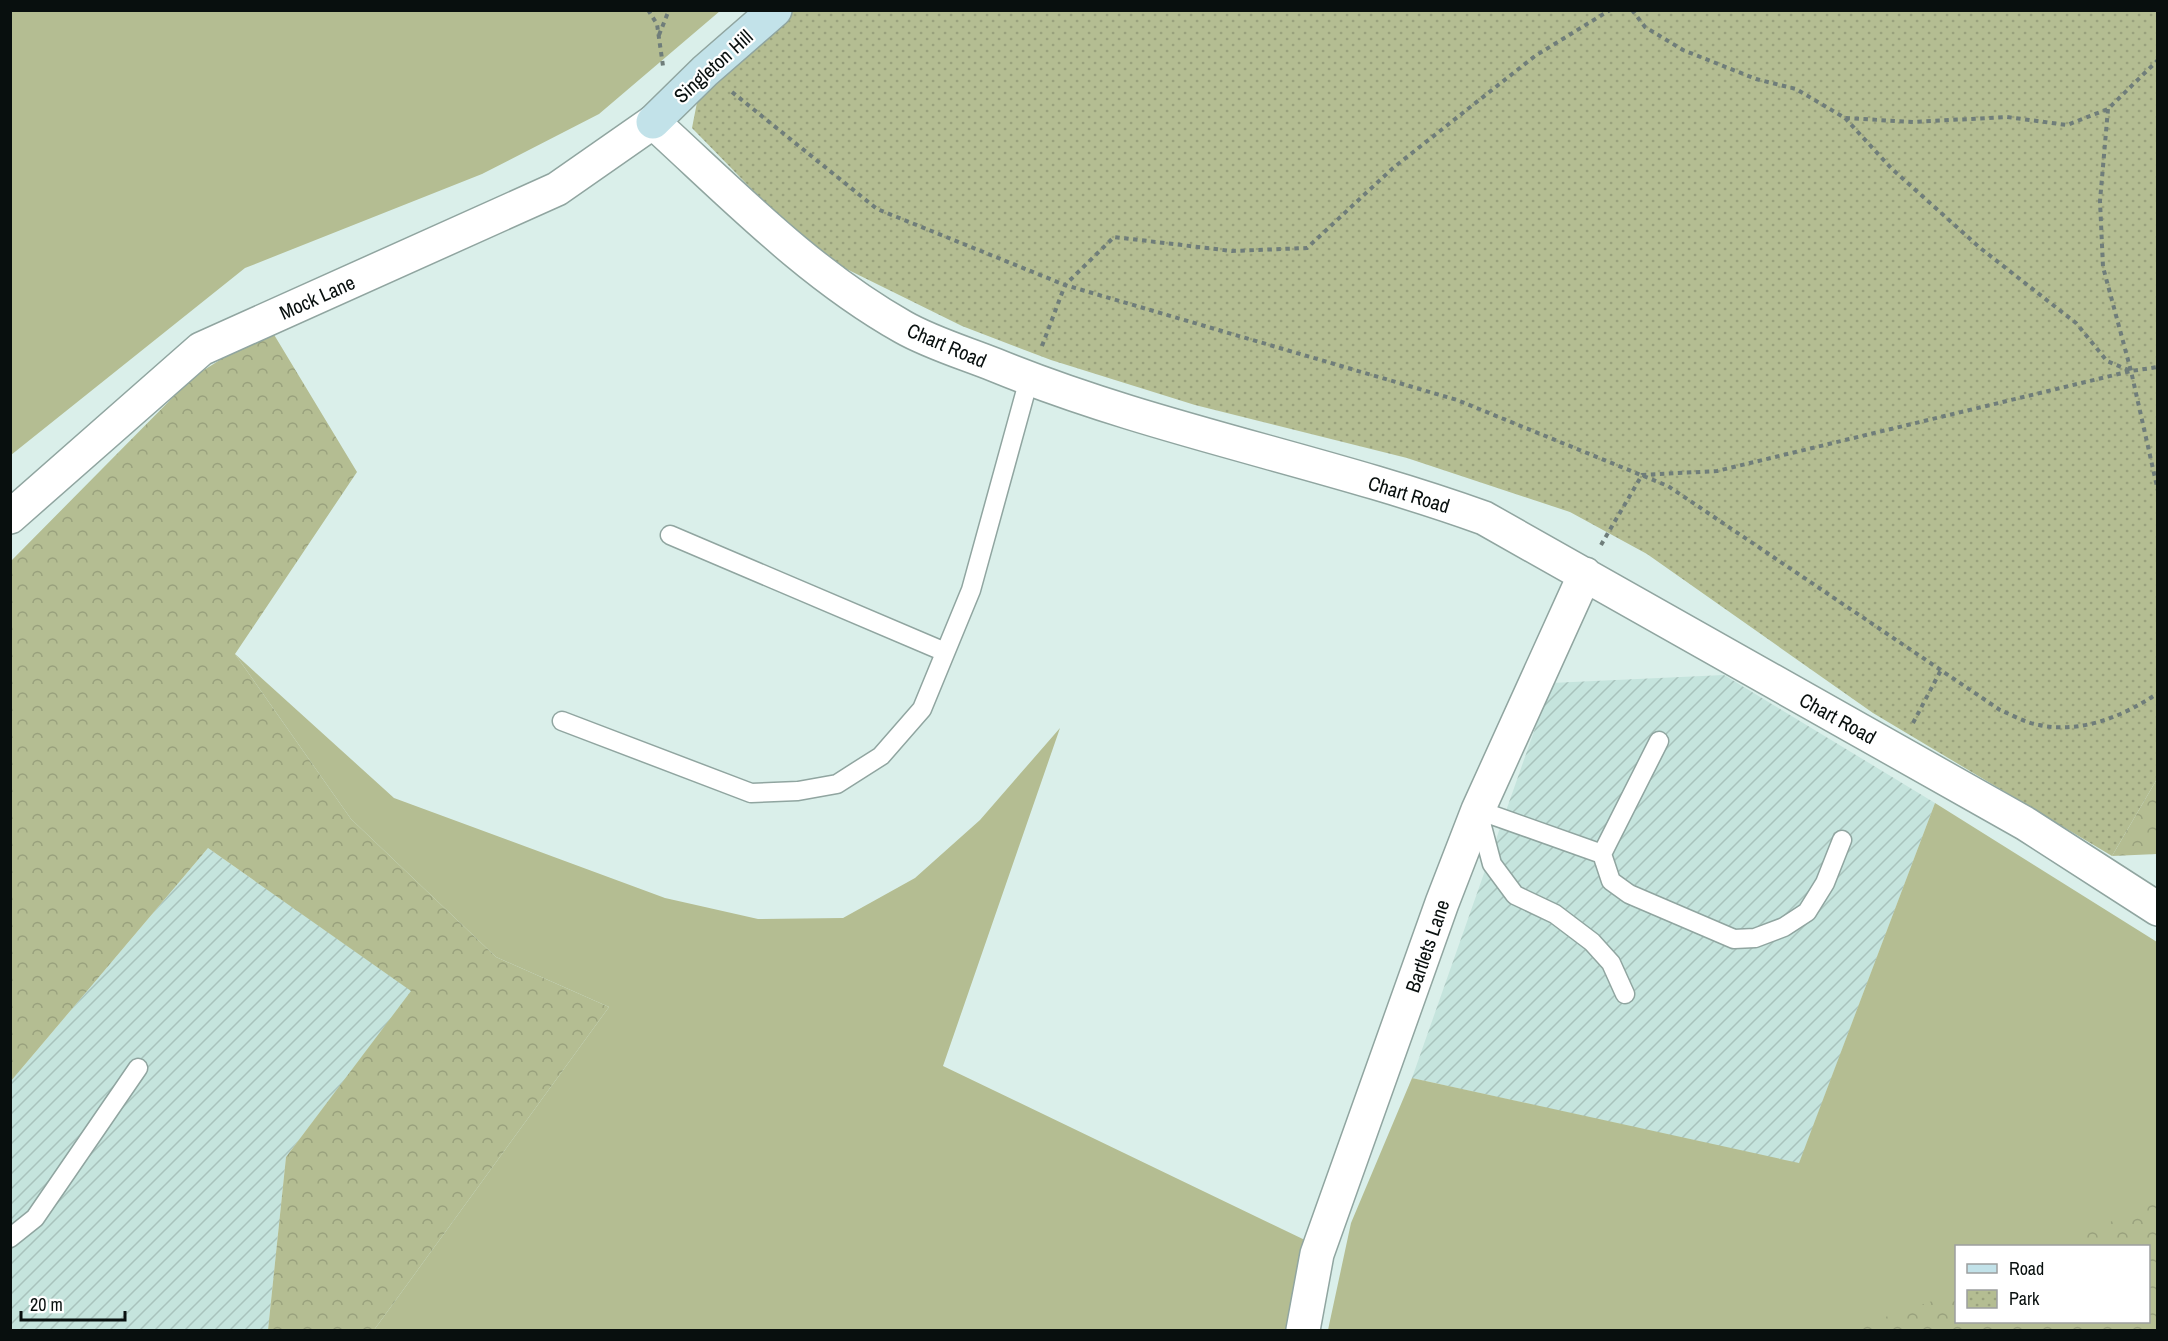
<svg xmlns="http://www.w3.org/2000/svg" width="2168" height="1341" viewBox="0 0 2168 1341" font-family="'Archivo Narrow',sans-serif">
  <defs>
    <pattern id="industrial-furrows" width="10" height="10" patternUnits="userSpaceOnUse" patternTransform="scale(1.5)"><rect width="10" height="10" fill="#c5e4dd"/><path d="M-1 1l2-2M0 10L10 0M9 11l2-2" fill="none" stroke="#a8c2bc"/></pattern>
    <pattern id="forest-crowns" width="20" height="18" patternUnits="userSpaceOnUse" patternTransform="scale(1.5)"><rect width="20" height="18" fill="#b4bd92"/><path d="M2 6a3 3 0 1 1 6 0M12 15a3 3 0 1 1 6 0" fill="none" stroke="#99a17d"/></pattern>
    <pattern id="park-dots" width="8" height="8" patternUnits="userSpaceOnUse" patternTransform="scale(1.5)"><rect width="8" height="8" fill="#b4bd92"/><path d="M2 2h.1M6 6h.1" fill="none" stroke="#99a17d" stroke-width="1.8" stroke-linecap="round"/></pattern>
  </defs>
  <rect width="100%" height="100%" fill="#daefea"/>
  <path fill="url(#industrial-furrows)" d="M 1724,675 L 1935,803 L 1799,1164 L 1412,1078 L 1551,683 Z
    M 208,848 L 412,991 L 286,1157 L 268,1330 L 11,1330 L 11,1081 Z"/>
  <path fill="#b4bd92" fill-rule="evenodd" d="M 11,10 L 720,10 L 720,11 L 599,114 L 482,174 L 245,268 L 11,455 Z
    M 235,654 L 394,798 L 665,898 L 758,919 L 843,918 L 915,878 L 980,820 L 1060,728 L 943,1066 L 1307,1241 L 1286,1330 L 374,1330 L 609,1007 L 496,957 L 351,819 Z
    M 1935,803 L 2157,942 L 2157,1330 L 1328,1330 L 1351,1223 L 1412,1078 L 1799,1163 ZM 1956,1246 L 2148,1246 L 2148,1322 L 1956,1322 Z"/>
  <path fill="url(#forest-crowns)" d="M 270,328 L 357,472 L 235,654 L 351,819 L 496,957 L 609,1007 L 374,1330 L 268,1330 L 286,1157 L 411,991 L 208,848 L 11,1081 L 11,561 L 193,377 Z
    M 2157,779 L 2157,854 L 2112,856 Z
    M 2157,1200 L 2157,1330 L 1847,1330 L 1956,1293 L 1956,1322 L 2148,1322 L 2148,1246 L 2059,1246 Z"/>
  <path fill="url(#park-dots)" d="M 787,11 L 2157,11 L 2157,779 L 2112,856 L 1873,713 L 1647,554 L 1570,512 L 1407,458 L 1195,405 L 1051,360 L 962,326 L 814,253 L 692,128 L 701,82 Z"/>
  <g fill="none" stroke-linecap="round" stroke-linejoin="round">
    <g stroke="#90a5a0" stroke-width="21">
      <path id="lane" d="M 670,535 L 945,652
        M 562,721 L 751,793 L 798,791 L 837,784 L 881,756 L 922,709 L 971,590 L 1029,379
        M 1478,810 L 1602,854 L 1659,741
        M 1479,815 L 1492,864 L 1515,895 L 1555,914 L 1592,942 L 1611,963 L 1625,994
        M 1602,854 L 1611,881 L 1629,894 L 1734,939 L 1755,938 L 1784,927 L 1807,912 L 1825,883 L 1842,840
        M 10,1238 L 35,1218 L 138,1068"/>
    </g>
    <g stroke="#90a5a0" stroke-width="36">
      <path id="street" d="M 10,517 L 201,349 L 557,189 L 653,122 C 732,194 809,274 903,327 C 931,343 965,353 995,365 C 1154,430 1323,460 1484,518 L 2026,824 L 2158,909
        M 1303,1330 L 1317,1254 L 1442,903 L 1478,810 L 1585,574"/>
    </g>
    <g stroke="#90a5a0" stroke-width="36">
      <path id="secondary" d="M 653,122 L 705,71 L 775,10"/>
    </g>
    <path stroke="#6f7d7a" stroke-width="4" stroke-dasharray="4.5 4.5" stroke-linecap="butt" d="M 648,10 L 657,24 L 663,66
      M 1632,10 L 1645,27 L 1683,50 L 1756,79 L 1796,89 L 1845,118 L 1913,122 L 2007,117 L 2067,125 L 2108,109 L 2158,60
      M 659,35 L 669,10
      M 732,92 L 877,209 L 1065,285 L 1457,400 L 1668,486 L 2000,710 C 2012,715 2026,723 2039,725 C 2081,734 2124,716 2158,693
      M 2108,109 L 2100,201 L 2103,267 L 2131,371 L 2158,491
      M 1845,118 L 1891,168 L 1979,247 L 2076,323 L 2107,361 L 2131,371 L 2158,367
      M 1042,346 L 1065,285 L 1114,237 L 1232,251 L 1307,248 L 1393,168 L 1535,56 L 1610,10
      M 1601,545 L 1642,475 L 1717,471 L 2131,371
      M 1913,723 L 1941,670"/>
    <use href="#lane" stroke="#fff" stroke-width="18"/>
    <use href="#street" stroke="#fff" stroke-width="33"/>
    <use href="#secondary" stroke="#c2e2e9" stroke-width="33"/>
  </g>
  <g text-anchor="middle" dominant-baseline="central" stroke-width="4.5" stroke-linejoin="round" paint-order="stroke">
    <g font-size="20" fill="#080f0e" stroke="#fff">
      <text transform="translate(713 66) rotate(-42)">Singleton Hill</text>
      <text transform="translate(317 297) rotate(-24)">Mock Lane</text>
      <text transform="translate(947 345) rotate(23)">Chart Road</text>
      <text transform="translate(1409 494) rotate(17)">Chart Road</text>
      <text transform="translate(1838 718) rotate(29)">Chart Road</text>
      <text transform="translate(1427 946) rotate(-71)">Bartlets Lane</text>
    </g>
  </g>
  <rect width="2168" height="1341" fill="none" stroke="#080f0e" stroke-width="24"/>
  <rect x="1955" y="1245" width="195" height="78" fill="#ffffff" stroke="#9c9f9f" stroke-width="1.5"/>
  <rect x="1967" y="1264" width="30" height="9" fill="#c2e2e9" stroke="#9c9f9f" stroke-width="1.5"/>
  <text x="2009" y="1275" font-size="18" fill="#080f0e">Road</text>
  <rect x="1967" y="1290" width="30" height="18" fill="url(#park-dots)" stroke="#9c9f9f" stroke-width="1.5"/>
  <text x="2009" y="1305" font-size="18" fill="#080f0e">Park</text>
  <path d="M21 1311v9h104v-9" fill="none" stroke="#080f0e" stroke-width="3"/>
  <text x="30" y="1311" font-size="18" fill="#080f0e" stroke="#ffffff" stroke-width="4.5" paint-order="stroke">20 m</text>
</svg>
